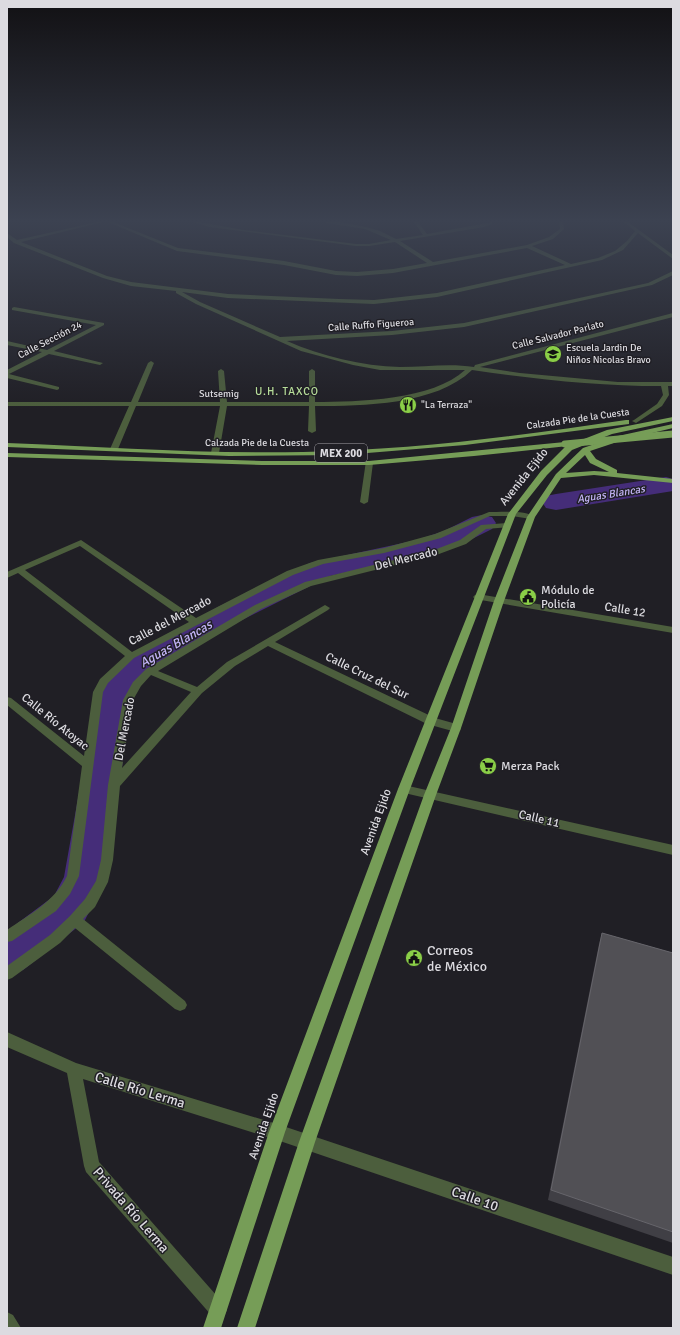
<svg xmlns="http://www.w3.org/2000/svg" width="680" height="1335" viewBox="0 0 680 1335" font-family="Signika,sans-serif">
  <rect width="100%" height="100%" fill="#201f25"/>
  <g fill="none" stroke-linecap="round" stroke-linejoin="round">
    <path fill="#452d79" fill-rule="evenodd" d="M 666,477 L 673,479 L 673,491 L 556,510 L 546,508 L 542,502 L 546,496 L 556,494 Z
      M 482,515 L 492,517 L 496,523 L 492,529 L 464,543 L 434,553 L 330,576 L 240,621 L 144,678 L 132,697 L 106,878 L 84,922 L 23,970 L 7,975 L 7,931 L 54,896 L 64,877 L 96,697 L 120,662 L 218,607 L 310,563 L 417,540 L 444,531 L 472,517 Z"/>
    <path fill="#4c5e3d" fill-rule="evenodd" d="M 97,222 L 103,222 L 21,242 L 107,276 L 131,282 L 228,294 L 339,299 L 374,300 L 437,293 L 565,265 L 527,248 L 393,273 L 357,276 L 336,275 L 284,265 L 177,251 L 108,222 L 113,222 L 178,248 L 284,261 L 336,271 L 357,272 L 393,269 L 427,263 L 395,242 L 369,246 L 356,246 L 210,227 L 193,222 L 199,222 L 244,230 L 356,244 L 369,244 L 391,240 L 365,229 L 327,223 L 325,222 L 340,222 L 366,227 L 380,231 L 396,239 L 423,235 L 414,222 L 418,222 L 427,234 L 492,222 L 492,224 L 484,227 L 400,241 L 433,262 L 527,245 L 549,237 L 560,229 L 559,222 L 563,222 L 564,229 L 553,239 L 532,246 L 571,264 L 598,258 L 615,251 L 627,241 L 635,231 L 624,222 L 628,222 L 673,255 L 673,259 L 638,233 L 623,250 L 602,260 L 437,297 L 374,304 L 228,298 L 182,292 L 200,302 L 280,337 L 392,331 L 464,323 L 648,283 L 673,271 L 673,275 L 652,285 L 464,327 L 392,335 L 287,341 C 321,356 362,366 400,367 C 424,367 450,363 474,367 L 475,365 L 673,313 L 673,317 L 480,367 L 520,373 L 618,382 L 673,382 L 673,386 L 668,386 L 669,395 L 662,406 L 636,423 L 632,421 L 634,420 L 657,404 L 663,395 L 661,386 C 598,386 535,379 472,370 C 436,405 363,406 315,406 L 316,431 L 312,433 L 308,431 L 309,406 L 227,406 L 219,453 L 215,455 L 211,453 L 220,406 L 136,406 L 118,449 L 117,451 L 111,451 L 110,449 L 129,406 L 7,406 L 7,402 L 131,402 L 148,363 L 151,361 L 154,363 L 138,402 L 220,402 L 218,371 L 221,369 L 224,371 L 227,402 L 309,402 L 309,371 L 312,369 L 315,371 L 315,402 C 358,402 433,400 465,370 L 380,370 L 353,365 L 301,351 L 196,304 L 176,293 L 176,291 L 131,286 L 103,278 L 14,243 L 7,237 L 7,233 L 17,240 Z
      M 14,307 L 104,323 L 104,325 L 54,351 L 103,363 L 100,365 L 49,354 L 9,374 L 59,387 L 59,389 L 57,390 L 7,378 L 7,370 L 42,352 L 7,345 L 7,341 L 47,350 L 96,325 L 12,310 L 12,308 Z
      M 366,461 L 369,461 L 373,463 L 368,502 L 364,504 L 360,502 Z
      M 489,512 C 501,512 526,510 535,517 L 531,519 L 512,516 L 490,516 L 441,538 L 384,553 L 323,564 L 293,575 L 134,658 L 108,683 L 103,692 L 79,876 L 70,894 L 56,911 L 12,941 L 7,942 L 7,930 C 30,914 54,902 67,876 L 82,766 L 7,705 L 7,697 L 11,698 L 84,756 L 93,692 L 100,679 L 125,656 L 18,573 L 7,578 L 7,572 L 81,540 L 196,618 L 287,571 L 318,560 L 384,548 L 435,534 ZM 80,546 L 189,622 L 132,652 L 25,570 Z
      M 507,523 L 510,523 L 511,525 L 510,527 L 486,529 L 466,544 L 439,554 L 311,586 L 261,609 L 158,671 L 197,687 L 227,662 L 325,605 L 330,608 L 328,610 L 275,642 L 435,718 L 460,725 L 461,728 L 460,731 L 456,732 L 427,724 L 268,646 L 235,666 L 202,693 L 120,786 L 113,860 L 108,882 L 95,907 L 83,919 L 185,1001 L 187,1005 L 185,1009 L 180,1011 L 175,1009 L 75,928 L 60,943 L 12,978 L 7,980 L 7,966 L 50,935 L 70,916 L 85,899 L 96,881 L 101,860 L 108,785 L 123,700 L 133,682 L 146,669 L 255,605 L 305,582 L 434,550 L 460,540 L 481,525 ZM 151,675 L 191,692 L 122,768 L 133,700 L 141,686 Z
      M 478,594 L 673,627 L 673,633 L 475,599 L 473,597 L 475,595 Z
      M 404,785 L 673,845 L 673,855 L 400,792 L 398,789 L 400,786 Z
      M 7,1032 L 76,1063 L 277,1124 L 673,1257 L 673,1275 L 277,1140 L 83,1079 L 99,1162 L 224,1304 L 227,1310 L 224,1316 L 218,1319 L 212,1316 L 86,1172 L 84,1166 L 67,1073 L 7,1047 Z
      M 7,1312 L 13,1315 L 21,1328 L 7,1328 Z"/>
    <path fill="#769d57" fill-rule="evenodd" d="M 673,417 L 673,421 L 612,434 L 572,450 L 547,475 L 516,514 L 410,789 L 285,1132 L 221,1328 L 203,1328 L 269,1132 L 398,789 L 508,514 L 541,471 L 566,446 L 607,430 Z
      M 626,420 L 629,420 L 629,424 L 465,445 L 343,455 L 229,456 L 7,447 L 7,443 C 106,447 205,454 303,452 C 412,450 519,436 626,420 Z
      M 673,424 L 673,428 L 623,440 L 590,451 L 596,459 L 617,470 L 617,473 L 673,479 L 673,483 L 594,475 L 561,478 L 535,517 L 504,601 L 461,728 L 436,795 L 315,1142 L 255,1328 L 237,1328 L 299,1142 L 424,795 L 451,728 L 494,601 L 527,517 L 556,474 L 583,448 L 618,436 ZM 585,455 L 590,463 L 609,472 L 594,471 L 566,473 Z
      M 565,442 L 569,444 L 568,446 L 474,456 L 369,465 L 262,465 L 7,457 L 7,453 L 262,461 L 369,461 Z"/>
    <path stroke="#769d57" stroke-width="7" d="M 565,444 L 673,434"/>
  </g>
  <path fill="#403f45" d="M 602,933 L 673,953 L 673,1243 L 548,1200 L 599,944 Z"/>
  <path fill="#515055" stroke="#66656b" d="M 602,933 L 673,953 L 673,1232 L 551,1190 Z"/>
  <linearGradient id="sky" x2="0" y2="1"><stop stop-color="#121114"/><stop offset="0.54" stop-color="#3c4251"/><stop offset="1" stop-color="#3c4251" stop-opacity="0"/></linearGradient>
  <rect width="680" height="409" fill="url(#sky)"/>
  <defs>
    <g id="school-disc" transform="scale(0.9)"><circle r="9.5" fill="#8ace47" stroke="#201f25"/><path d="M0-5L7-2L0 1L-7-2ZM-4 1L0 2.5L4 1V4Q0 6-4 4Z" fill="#111"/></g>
    <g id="restaurant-disc" transform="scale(0.9)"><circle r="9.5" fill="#8ace47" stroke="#201f25"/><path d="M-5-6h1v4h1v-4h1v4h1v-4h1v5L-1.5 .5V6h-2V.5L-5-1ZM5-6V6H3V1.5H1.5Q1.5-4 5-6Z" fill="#111"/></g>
    <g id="civic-disc" transform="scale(0.9)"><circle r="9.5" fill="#8ace47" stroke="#201f25"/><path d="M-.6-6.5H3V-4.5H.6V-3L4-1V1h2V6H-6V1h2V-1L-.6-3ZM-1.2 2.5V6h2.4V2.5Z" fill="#111"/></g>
    <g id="supermarket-disc" transform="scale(0.9)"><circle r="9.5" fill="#8ace47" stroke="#201f25"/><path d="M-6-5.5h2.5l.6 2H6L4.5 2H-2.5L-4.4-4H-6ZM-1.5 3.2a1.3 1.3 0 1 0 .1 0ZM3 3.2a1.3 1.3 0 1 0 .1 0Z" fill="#111"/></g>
  </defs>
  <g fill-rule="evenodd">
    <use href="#school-disc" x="553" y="354"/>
    <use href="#restaurant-disc" x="408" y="405"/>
    <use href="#civic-disc" x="528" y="597"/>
    <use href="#supermarket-disc" x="488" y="766"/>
    <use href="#civic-disc" x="414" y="958"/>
  </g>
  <g text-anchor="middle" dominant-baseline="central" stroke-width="3" stroke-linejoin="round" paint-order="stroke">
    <g font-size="10" fill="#dcdbe0" stroke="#201f25">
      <text transform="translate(371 325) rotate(-4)">Calle Ruffo Figueroa</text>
      <text transform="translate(558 335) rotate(-14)">Calle Salvador Parlato</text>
      <text transform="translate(50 340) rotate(-27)">Calle Sección 24</text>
      <text x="219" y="394">Sutsemig</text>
      <text transform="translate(578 419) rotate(-8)">Calzada Pie de la Cuesta</text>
      <text x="257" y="443">Calzada Pie de la Cuesta</text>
    </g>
    <g font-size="10" fill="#dcdbe0" stroke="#201f25" text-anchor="start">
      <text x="566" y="348">Escuela Jardin De<tspan x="566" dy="12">Niños Nicolas Bravo</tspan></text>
      <text x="421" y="405">"La Terraza"</text>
    </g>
    <g font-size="11" letter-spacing="1" fill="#b6dd99" stroke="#201f25">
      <text x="287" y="391">U.H. TAXCO</text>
    </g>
    <rect fill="#201f25" stroke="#a4a3a8" stroke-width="1" x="315" y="444" width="52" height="18" rx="3"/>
    <g font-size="11" font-weight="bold" fill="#dcdbe0">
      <text x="341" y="453">MEX 200</text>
    </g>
    <g font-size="11" font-style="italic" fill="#c3b4f6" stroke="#201f25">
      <text transform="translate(611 494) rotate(-9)">Aguas Blancas</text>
    </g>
    <g font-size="12" fill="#dcdbe0" stroke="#201f25">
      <text transform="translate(524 477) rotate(-51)">Avenida Ejido</text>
      <text transform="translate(406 559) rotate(-14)">Del Mercado</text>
      <text transform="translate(625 610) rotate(9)">Calle 12</text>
      <text transform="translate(170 621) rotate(-28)">Calle del Mercado</text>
      <text transform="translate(367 676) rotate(26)">Calle Cruz del Sur</text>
      <text transform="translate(55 722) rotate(39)">Calle Río Atoyac</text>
      <text transform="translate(125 729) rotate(-79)">Del Mercado</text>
      <text transform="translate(539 819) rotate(13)">Calle 11</text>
      <text transform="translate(376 822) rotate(-70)">Avenida Ejido</text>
      <text transform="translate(264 1126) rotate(-71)">Avenida Ejido</text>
    </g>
    <g font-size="12" fill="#dcdbe0" stroke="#201f25" text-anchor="start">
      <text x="541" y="590">Módulo de<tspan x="541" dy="14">Policía</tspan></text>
      <text x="501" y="766">Merza Pack</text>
    </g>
    <g font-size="13" font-style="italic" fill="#c3b4f6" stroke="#201f25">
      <text transform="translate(176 644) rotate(-30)">Aguas Blancas</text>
    </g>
    <g font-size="14" fill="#dcdbe0" stroke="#201f25" text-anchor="start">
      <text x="427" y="950">Correos<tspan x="427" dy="16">de México</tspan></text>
    </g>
    <g font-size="14" fill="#dcdbe0" stroke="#201f25">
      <text transform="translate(140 1090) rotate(17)">Calle Río Lerma</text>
      <text transform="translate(475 1199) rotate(19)">Calle 10</text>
      <text transform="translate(131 1210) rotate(49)">Privada Río Lerma</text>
    </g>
  </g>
  <rect width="680" height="1335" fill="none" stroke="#dcdbe0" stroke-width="16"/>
</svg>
